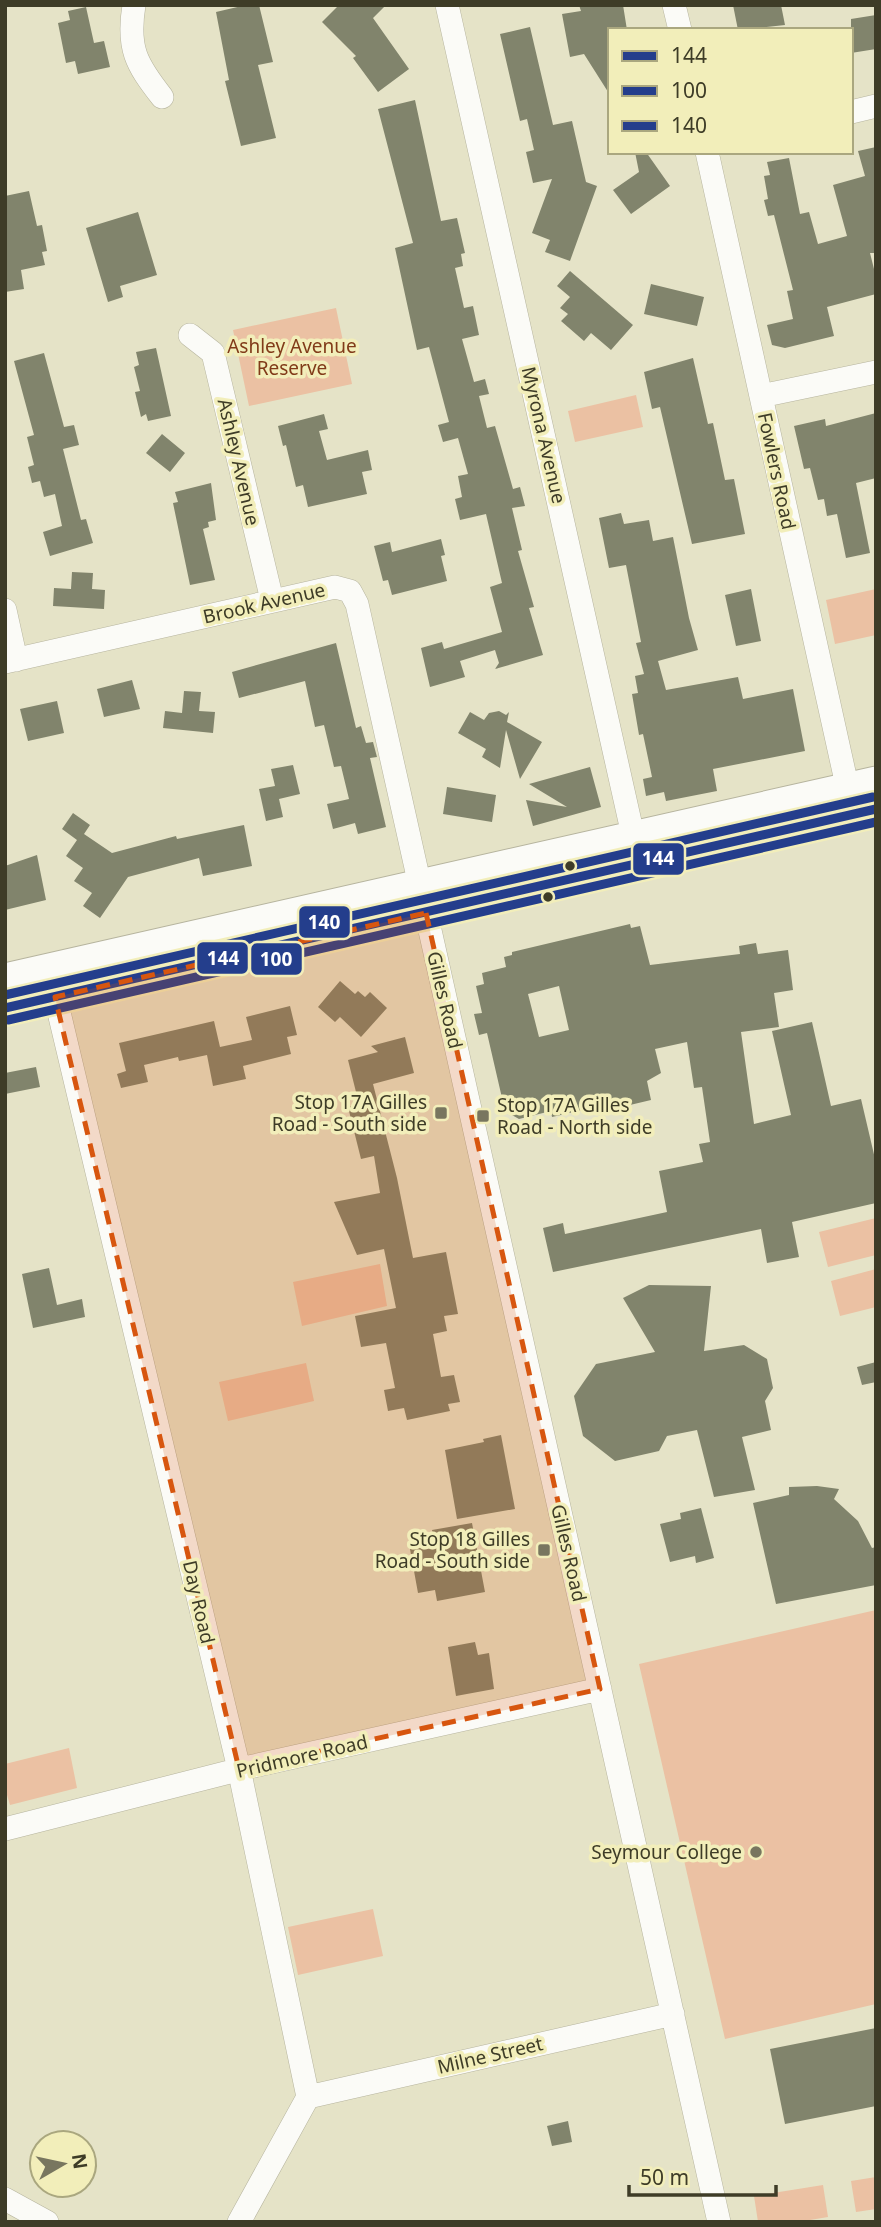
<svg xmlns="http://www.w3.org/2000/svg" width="881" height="2227" viewBox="0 0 881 2227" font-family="'Noto Sans',sans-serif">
  <rect width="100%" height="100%" fill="#e5e3c7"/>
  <path fill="#ebc1a3" d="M 336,308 L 352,384 L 249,406 L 233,330 Z
    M 636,395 L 643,427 L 575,442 L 568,411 Z
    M 876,589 L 876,635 L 835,644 L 826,600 Z
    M 876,1218 L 876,1255 L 828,1267 L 819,1232 Z
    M 380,1264 L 387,1306 L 302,1326 L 293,1282 Z
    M 876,1269 L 876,1307 L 840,1316 L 831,1281 Z
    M 306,1363 L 314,1401 L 228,1421 L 219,1382 Z
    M 876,1610 L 876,2004 L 725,2039 L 639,1664 Z
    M 69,1748 L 77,1788 L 10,1805 L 5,1788 L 5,1764 Z
    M 373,1909 L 383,1956 L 298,1975 L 288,1927 Z
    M 876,2177 L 876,2209 L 856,2212 L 851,2181 Z
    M 823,2185 L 828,2217 L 798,2222 L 758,2222 L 754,2196 Z"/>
  <path fill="#81846c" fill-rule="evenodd" d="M 246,5 L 259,5 L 273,62 L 258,65 L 276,138 L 241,146 L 225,81 L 229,80 L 216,12 Z
    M 339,5 L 386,5 L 373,18 L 409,69 L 378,92 L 353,58 L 356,56 L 322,22 Z
    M 579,5 L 623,5 L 627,30 L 610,30 L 610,95 L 584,54 L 570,57 L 562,14 L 581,11 Z
    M 733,5 L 781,5 L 785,25 L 738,30 Z
    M 86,7 L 94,43 L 104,41 L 110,67 L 78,74 L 75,61 L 66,63 L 58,23 L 70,20 L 68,11 Z
    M 876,15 L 876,49 L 851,53 L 851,19 Z
    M 530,27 L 553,125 L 572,121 L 586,182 L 597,186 L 570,261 L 545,252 L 550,240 L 532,233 L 552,179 L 533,183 L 526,152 L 534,150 L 527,119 L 520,121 L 500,34 Z
    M 415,100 L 441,221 L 457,218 L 465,253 L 461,254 L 463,266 L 455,268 L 464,308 L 473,306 L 479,335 L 462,339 L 474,382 L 485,379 L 489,394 L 479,396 L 487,428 L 495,426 L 513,489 L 520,487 L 525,506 L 512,508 L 522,550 L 518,551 L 534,607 L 529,608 L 543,655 L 495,669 L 499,663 L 495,650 L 460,661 L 465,677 L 430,687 L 421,648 L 442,642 L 444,649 L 502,632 L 490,587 L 502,583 L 486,514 L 460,520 L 455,499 L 462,497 L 458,476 L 468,474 L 458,438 L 443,442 L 438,425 L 449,422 L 429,347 L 417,350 L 395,248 L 413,243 L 378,109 Z
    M 876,147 L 876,253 L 870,253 L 876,277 L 876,294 L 827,307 L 834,336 L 785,348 L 772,345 L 767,325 L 793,319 L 787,291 L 793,290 L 774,215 L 768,216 L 764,200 L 768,199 L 764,176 L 770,175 L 767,162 L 789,158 L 800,214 L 809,212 L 818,244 L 847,236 L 833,185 L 865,176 L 858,151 Z
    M 635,152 L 646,152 L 670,186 L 631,214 L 613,190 L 639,172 Z
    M 29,191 L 37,226 L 42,225 L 47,251 L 42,252 L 45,265 L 21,270 L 24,289 L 5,292 L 5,196 Z
    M 138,212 L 157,275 L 120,286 L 123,297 L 108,302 L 86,228 Z
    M 570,271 L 633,325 L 611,350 L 591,333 L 584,341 L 561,321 L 568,314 L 560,308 L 570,297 L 557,286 Z
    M 651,284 L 704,297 L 697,326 L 644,314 Z
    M 156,348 L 171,416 L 148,421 L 146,414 L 141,417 L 135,392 L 140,391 L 134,367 L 139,365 L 136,352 Z
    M 44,353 L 64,427 L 74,425 L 79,445 L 63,449 L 81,520 L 86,519 L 93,543 L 50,556 L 43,532 L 62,526 L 55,494 L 44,497 L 40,481 L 32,483 L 28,467 L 34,465 L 27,437 L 34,435 L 14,361 Z
    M 693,358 L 708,424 L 713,423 L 725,480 L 734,479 L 745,534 L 692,544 L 660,407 L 652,409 L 644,372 Z
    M 876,413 L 876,478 L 856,483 L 870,553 L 846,558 L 837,514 L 827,516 L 824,499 L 818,500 L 810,468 L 804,469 L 794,426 L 825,419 L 826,426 Z
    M 324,414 L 328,429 L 319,431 L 327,460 L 368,450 L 372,470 L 362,472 L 367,494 L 308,507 L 303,485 L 296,487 L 286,445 L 283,446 L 278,426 Z
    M 162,434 L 185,453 L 170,472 L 146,453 Z
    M 211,483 L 216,520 L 208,522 L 209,527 L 203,529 L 215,580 L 190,585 L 173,503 L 178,502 L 175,492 Z
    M 621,513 L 624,524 L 649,520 L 653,541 L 673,537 L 689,618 L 698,650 L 658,661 L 666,690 L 738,677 L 743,699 L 793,689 L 805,751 L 713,769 L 717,791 L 666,801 L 664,792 L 646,796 L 643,779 L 652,777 L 643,734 L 639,735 L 632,694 L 638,693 L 635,676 L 644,674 L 636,643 L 641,642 L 626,565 L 609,568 L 599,518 Z
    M 441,539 L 445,555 L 441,556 L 447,581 L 392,595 L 388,580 L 383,581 L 374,546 L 390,542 L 392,552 Z
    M 72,572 L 93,573 L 92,589 L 105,590 L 104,609 L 53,606 L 54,588 L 71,589 Z
    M 751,589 L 761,641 L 736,646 L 725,595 Z
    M 336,643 L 356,728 L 361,726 L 366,743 L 373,742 L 377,757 L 370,758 L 386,827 L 358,834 L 355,823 L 333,829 L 327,804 L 349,799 L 341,766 L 334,767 L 324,725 L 315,727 L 305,681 L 239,698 L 232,672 Z
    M 132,680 L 140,709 L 104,717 L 97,689 Z
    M 184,691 L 201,692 L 199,711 L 215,712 L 213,733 L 163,728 L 165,711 L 182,713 Z
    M 57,701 L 64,733 L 28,741 L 20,709 Z
    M 499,711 L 506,715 L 509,712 L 507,722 L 542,742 L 520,779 L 506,730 L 500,768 L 482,757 L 486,749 L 458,733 L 470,712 L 484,720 L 489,713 Z
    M 293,765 L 300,794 L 279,799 L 283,817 L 266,821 L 259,789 L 275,786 L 271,769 Z
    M 590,767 L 601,807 L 533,826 L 526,800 L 567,807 L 529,784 Z
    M 447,787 L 496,795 L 492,822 L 443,814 Z
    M 73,813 L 90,825 L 84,834 L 112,853 L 176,836 L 177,839 L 244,825 L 252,866 L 203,876 L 199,858 L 128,877 L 100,918 L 83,906 L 92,893 L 74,881 L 83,868 L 66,856 L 77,840 L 62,829 Z
    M 37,855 L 46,900 L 5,910 L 5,866 Z
    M 630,924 L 631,928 L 640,926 L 650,965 L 740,954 L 739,946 L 756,943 L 758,954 L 788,950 L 793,990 L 774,993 L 779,1027 L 741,1032 L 754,1124 L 791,1115 L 772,1031 L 812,1022 L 831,1106 L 861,1099 L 876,1163 L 876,1203 L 792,1222 L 799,1257 L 767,1263 L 761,1229 L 553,1272 L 543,1228 L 563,1223 L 565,1234 L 667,1212 L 659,1171 L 703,1162 L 699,1144 L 710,1142 L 702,1087 L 694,1088 L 687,1042 L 655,1049 L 661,1073 L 647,1081 L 651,1100 L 592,1114 L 591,1108 L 552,1117 L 551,1111 L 519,1119 L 505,1111 L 487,1033 L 479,1035 L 474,1014 L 482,1013 L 476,986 L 484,984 L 482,973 L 506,967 L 504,957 L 512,955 L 512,952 ZM 559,986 L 569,1030 L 539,1037 L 528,994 Z
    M 340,981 L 355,994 L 358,991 L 365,997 L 370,992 L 387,1008 L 361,1037 L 340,1017 L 335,1022 L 318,1007 Z
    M 290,1006 L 297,1035 L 287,1037 L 291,1054 L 243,1066 L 246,1079 L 213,1086 L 207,1055 L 179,1061 L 178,1057 L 144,1065 L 148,1082 L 121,1088 L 117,1074 L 126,1071 L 119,1043 L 214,1021 L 220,1047 L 252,1040 L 246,1017 Z
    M 405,1037 L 414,1073 L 373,1084 L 397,1178 L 413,1258 L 446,1252 L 458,1314 L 444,1316 L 447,1331 L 433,1334 L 441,1377 L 454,1375 L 460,1402 L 448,1404 L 450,1411 L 407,1420 L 404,1408 L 388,1411 L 384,1390 L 395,1388 L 386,1343 L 361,1347 L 355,1316 L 396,1308 L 384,1249 L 357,1255 L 334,1202 L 380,1193 L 374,1156 L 361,1159 L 348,1107 L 359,1104 L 348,1060 L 378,1052 L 371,1046 Z
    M 36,1067 L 40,1087 L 5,1094 L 5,1073 Z
    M 49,1268 L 57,1305 L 82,1299 L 85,1317 L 33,1328 L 22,1274 Z
    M 649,1285 L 711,1286 L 704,1351 L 744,1345 L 767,1359 L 773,1388 L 765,1401 L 771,1430 L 742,1437 L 755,1490 L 714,1497 L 697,1430 L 667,1436 L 659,1451 L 615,1461 L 583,1436 L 574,1396 L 596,1364 L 655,1352 L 623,1298 Z
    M 876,1362 L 876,1382 L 862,1385 L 857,1367 Z
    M 501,1435 L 515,1509 L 457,1519 L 445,1450 L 484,1442 L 483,1439 Z
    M 817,1486 L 839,1489 L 834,1499 L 858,1521 L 872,1548 L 876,1547 L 876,1585 L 776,1604 L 753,1503 L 789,1495 L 789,1487 Z
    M 701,1508 L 714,1558 L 696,1563 L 695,1556 L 670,1562 L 660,1524 L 681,1519 L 680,1513 Z
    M 472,1523 L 485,1592 L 437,1601 L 435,1590 L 418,1593 L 410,1549 L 435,1544 L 432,1530 Z
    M 475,1642 L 478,1655 L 489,1653 L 494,1689 L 456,1696 L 448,1647 Z
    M 876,2028 L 876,2106 L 785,2124 L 770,2049 Z
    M 568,2121 L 572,2142 L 552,2146 L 547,2126 Z"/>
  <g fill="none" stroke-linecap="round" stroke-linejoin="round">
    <g stroke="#b6b49e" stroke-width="24">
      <path id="minor" d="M 134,5 C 127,48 136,64 162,97
        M 447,5 L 637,853
        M 674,5 L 680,30
        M 851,112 L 876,106
        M 707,152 L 848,790
        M 190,335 L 213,353 L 272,600
        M 761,396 L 876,372
        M 5,610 L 16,660
        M 5,662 L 335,587 L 350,591 L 357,604 L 719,2222
        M 52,983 L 239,1769 L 308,2097 L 239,2222
        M 5,1829 L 249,1767 L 600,1689
        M 308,2097 L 673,2014
        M 5,2199 L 47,2222"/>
    </g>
    <g stroke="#b6b49e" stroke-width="35">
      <path id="highway" d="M 5,980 L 876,783
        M 5,1008 L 876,809"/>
    </g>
    <use href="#minor" stroke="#fbfbf7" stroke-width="23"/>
    <use href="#highway" stroke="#fbfbf7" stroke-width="33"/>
    <g stroke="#f2eeba" stroke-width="14">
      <path id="bus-1" d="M 5,1008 L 876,809"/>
    </g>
    <g stroke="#f2eeba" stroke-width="14">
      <path id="bus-2" d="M 8,1020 L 876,822"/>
    </g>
    <g stroke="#f2eeba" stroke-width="14">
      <path id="bus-3" d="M 5,995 L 873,797"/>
    </g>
    <use href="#bus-1" stroke="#243e8c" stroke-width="9"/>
    <use href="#bus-2" stroke="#243e8c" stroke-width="9"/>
    <use href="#bus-3" stroke="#243e8c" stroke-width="9"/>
  </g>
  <path fill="#d7560f" fill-opacity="0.2" stroke="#d7560f" stroke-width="5" stroke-dasharray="14 9" stroke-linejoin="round" d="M 426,913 L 600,1689 L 239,1769 L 55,997 Z"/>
  <g fill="#3e3c27" stroke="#f2eeba" stroke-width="2.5">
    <circle cx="570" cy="866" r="6"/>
    <circle cx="548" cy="897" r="6"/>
  </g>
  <g fill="#78765f" stroke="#f2eeba" stroke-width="2.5">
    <rect x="434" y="1106" width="14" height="14" rx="3.5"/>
    <rect x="476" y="1109" width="14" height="14" rx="3.5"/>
    <rect x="537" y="1543" width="14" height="14" rx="3.5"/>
    <circle cx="756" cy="1852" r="7"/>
  </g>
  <g text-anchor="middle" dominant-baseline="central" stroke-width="7" stroke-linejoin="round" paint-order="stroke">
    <g font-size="19" fill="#813b19" stroke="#f2eeba">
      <text x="292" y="346">Ashley Avenue<tspan x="292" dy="22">Reserve</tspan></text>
    </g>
    <g font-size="19" fill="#3e3c27" stroke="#f2eeba">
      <text transform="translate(544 435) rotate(77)">Myrona Avenue</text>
      <text transform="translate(239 462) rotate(77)">Ashley Avenue</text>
      <text transform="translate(777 471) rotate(78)">Fowlers Road</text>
      <text transform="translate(264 603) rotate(-13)">Brook Avenue</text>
      <text transform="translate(445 1000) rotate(77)">Gilles Road</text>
      <text transform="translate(569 1553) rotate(77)">Gilles Road</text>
      <text transform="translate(199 1602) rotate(77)">Day Road</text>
      <text transform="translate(302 1756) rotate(-13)">Pridmore Road</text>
      <text transform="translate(490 2055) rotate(-13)">Milne Street</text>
    </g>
    <g font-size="19" fill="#3e3c27" stroke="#f2eeba" text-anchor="end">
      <text x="427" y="1102">Stop 17A Gilles<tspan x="427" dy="22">Road - South side</tspan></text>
      <text x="497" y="1105" text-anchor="start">Stop 17A Gilles<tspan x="497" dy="22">Road - North side</tspan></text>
      <text x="530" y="1539">Stop 18 Gilles<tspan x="530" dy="22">Road - South side</tspan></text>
      <text x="742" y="1852">Seymour College</text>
    </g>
  </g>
  <g stroke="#f2eeba" stroke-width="2.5">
    <rect x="632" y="842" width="53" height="34" rx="7" fill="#243e8c"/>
    <rect x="298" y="905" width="53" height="34" rx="7" fill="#243e8c"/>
    <rect x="196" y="941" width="53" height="34" rx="7" fill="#243e8c"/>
    <rect x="250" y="942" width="53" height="34" rx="7" fill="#243e8c"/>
  </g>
  <g font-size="19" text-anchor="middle" font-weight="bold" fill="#fff">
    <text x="658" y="865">144</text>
    <text x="324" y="929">140</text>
    <text x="223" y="965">144</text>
    <text x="276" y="966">100</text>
  </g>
  <rect width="881" height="2227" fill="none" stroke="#3e3c27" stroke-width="14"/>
  <rect x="608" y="28" width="245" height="126" fill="#f2eeba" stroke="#aaa77f" stroke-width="2"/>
  <rect x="622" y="51" width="35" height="10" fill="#243e8c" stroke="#aaa77f" stroke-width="2"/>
  <text x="671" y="63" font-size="21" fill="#3e3c27">144</text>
  <rect x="622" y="86" width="35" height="10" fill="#243e8c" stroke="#aaa77f" stroke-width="2"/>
  <text x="671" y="98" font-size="21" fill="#3e3c27">100</text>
  <rect x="622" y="121" width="35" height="10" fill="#243e8c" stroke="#aaa77f" stroke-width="2"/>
  <text x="671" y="133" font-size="21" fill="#3e3c27">140</text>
  <g transform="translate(63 2164) rotate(81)"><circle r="33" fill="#f2eeba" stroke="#aaa77f" stroke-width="2"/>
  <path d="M0-5L12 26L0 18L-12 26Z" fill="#78765f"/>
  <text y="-10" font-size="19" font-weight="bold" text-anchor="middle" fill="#3e3c27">N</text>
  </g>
  <path d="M629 2185v10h147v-10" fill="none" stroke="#3e3c27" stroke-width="3.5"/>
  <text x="640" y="2185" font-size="21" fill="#3e3c27" stroke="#f2eeba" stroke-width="5" paint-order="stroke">50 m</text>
</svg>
